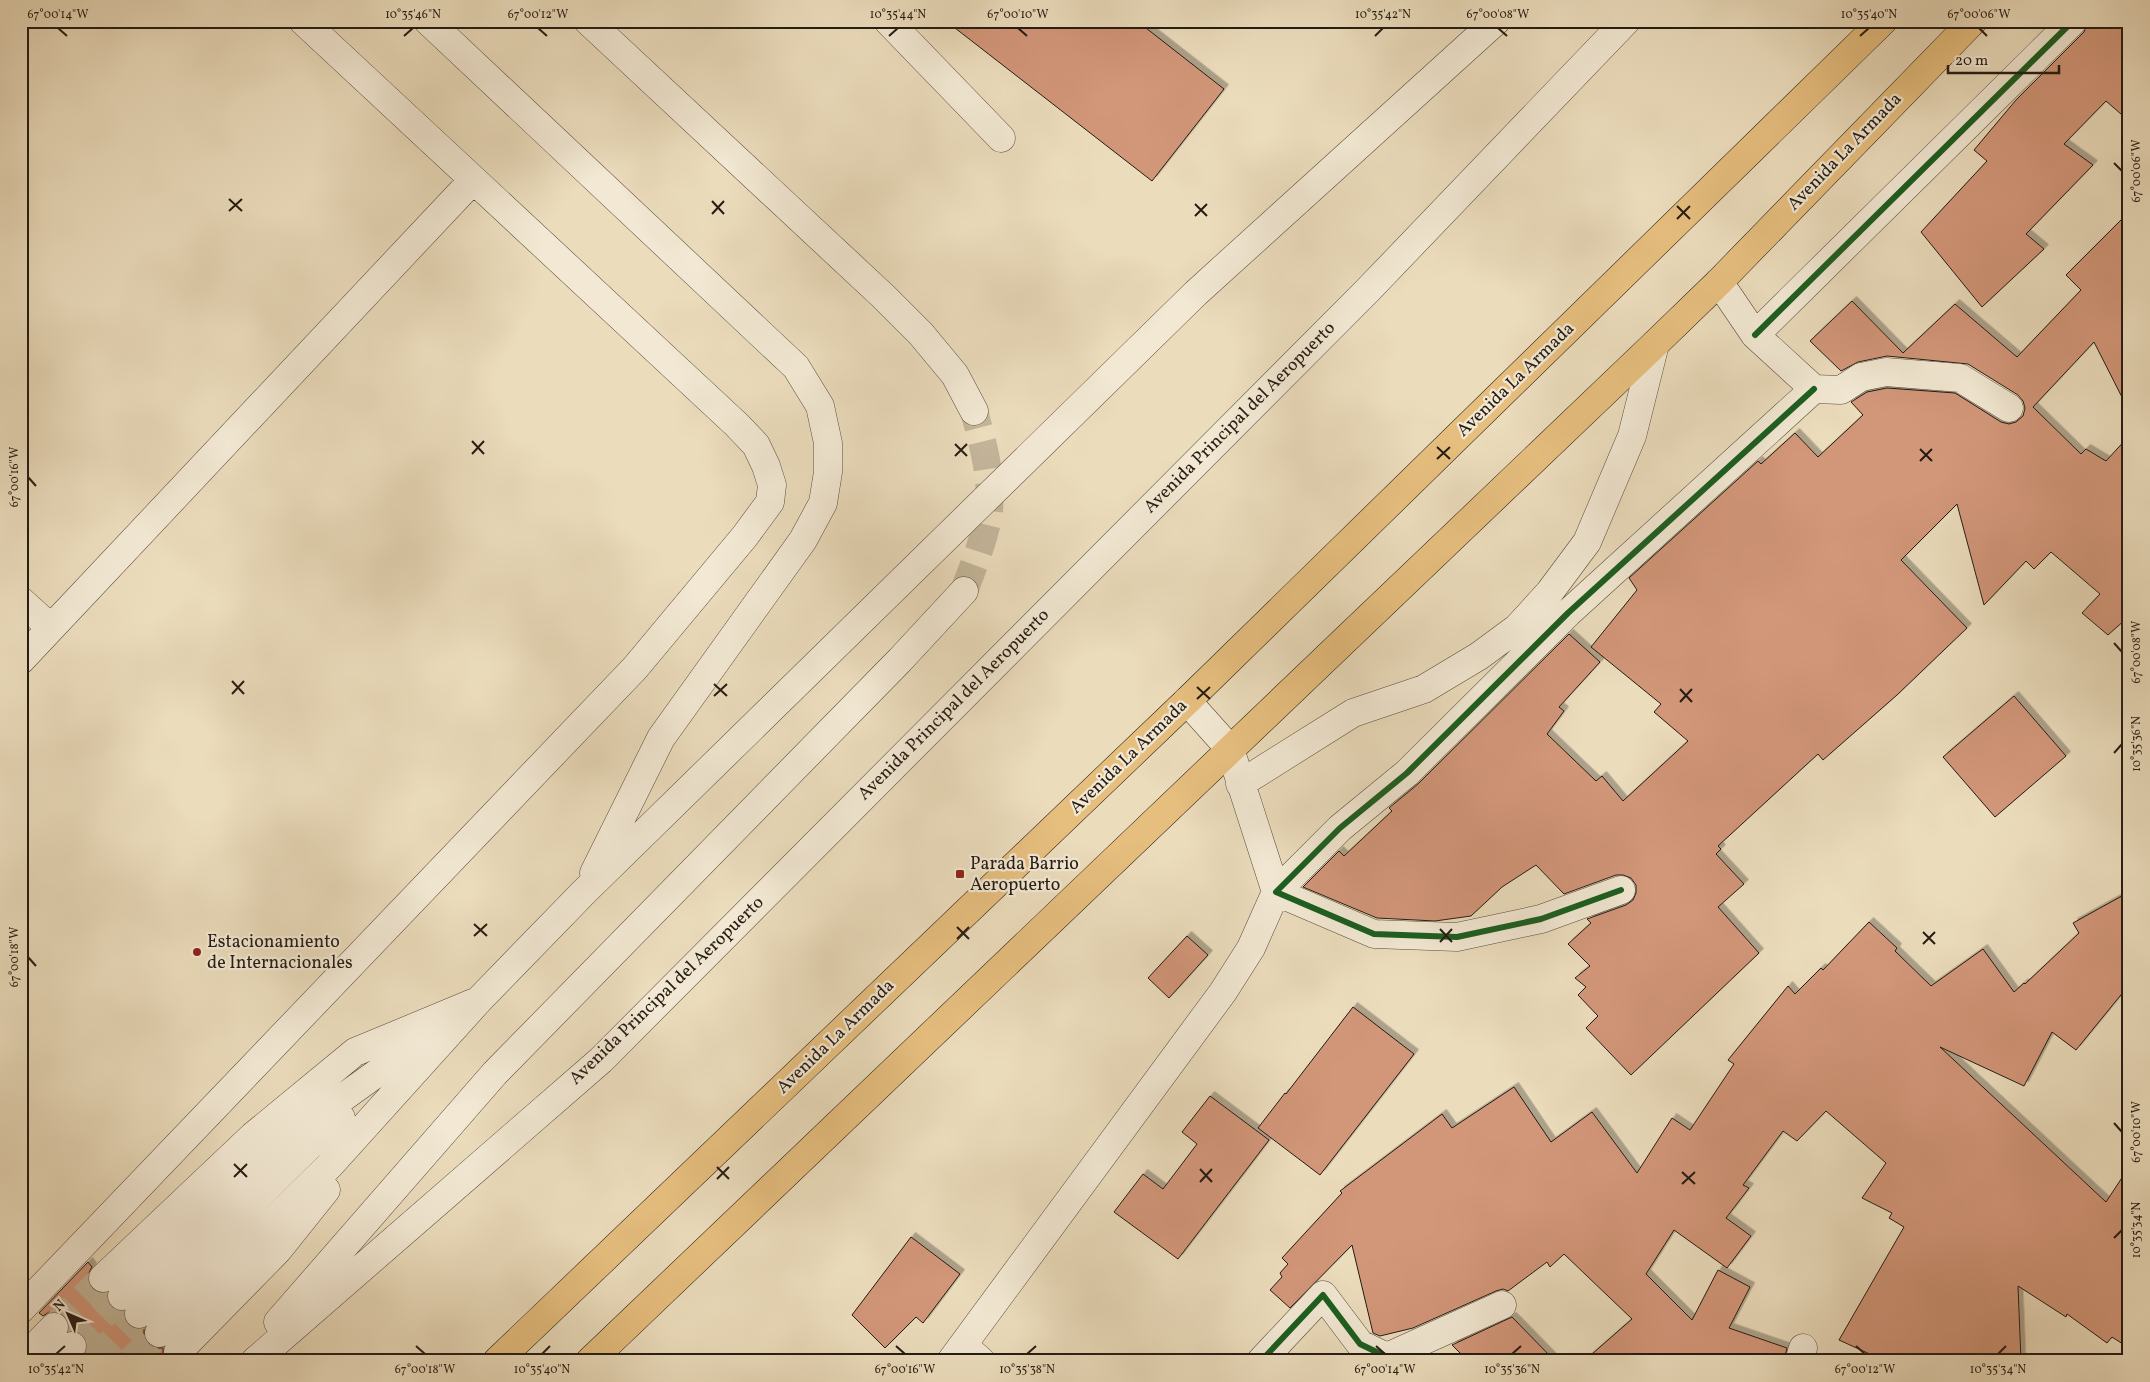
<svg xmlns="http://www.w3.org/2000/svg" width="2150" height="1382" viewBox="0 0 2150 1382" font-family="Vollkorn,serif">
  <defs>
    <filter id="shadow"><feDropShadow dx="4.5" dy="-4.5" stdDeviation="0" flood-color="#0004"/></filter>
  </defs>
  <rect width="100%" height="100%" fill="#ebdcbc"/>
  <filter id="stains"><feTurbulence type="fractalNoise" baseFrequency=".004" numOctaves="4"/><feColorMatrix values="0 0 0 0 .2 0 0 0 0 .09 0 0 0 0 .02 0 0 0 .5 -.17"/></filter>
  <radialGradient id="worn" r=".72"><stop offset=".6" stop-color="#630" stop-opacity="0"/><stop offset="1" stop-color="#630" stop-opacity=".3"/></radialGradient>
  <path fill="#d29679" stroke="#241b13" filter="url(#shadow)" d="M 946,21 L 1137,21 L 1224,89 L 1152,181 Z
    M 2088,21 L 2129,21 L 2129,121 L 2106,101 L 2064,144 L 2093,165 L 2026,234 L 2044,249 L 1982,307 L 1921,232 L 1987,161 L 1974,150 L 2016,100 L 2084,32 Z
    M 2129,212 L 2129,411 L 2094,342 L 2033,407 L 2081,454 L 2086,449 L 2106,461 L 2129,436 L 2129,619 L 2127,618 L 2108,635 L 2082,613 L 2100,594 L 2051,552 L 2034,569 L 2026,561 L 1984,605 L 1957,504 L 1901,560 L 1967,628 L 1897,695 L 1823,760 L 1818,754 L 1718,846 L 1721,849 L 1716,854 L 1744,884 L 1718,907 L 1759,953 L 1631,1075 L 1586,1028 L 1598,1016 L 1578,995 L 1586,987 L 1575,978 L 1590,966 L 1568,944 L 1591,923 L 1587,919 L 1626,905 L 1633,900 L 1636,893 L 1636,885 L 1631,878 L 1623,875 L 1616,875 L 1564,894 L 1536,865 L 1502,887 L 1471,916 L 1435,921 L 1377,918 L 1303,887 L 1339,851 L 1344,856 L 1392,811 L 1389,808 L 1418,784 L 1569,634 L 1600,662 L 1559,707 L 1564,711 L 1547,734 L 1596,781 L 1602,776 L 1623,801 L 1688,741 L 1654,712 L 1661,704 L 1591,647 L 1637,590 L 1629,578 L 1758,461 L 1761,464 L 1795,433 L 1818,457 L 1863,415 L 1851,402 L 1867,392 L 1887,388 L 1955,393 L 2001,422 L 2009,424 L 2016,422 L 2023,416 L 2025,408 L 2023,401 L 2018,395 L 1968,364 L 1887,356 L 1858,362 L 1841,371 L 1810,341 L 1852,301 L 1903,353 L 1955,304 L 2017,357 L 2081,290 L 2066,275 Z
    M 2014,696 L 2066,756 L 1995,817 L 1943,757 Z
    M 2129,892 L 2129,985 L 2076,1050 L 2052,1032 L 2024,1086 L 1940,1047 L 2106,1202 L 2129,1167 L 2129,1348 L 2112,1337 L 2107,1343 L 2067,1314 L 2066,1317 L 2018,1286 L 2021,1361 L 1885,1361 L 1839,1340 L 1904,1227 L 1889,1218 L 1892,1213 L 1862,1198 L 1886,1163 L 1826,1111 L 1797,1141 L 1783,1131 L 1743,1185 L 1749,1188 L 1726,1218 L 1751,1236 L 1727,1268 L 1674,1230 L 1646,1274 L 1692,1320 L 1718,1270 L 1750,1287 L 1729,1328 L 1787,1348 L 1784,1361 L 1584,1361 L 1632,1319 L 1564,1254 L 1550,1267 L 1547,1262 L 1508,1291 L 1503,1289 L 1496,1291 L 1413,1328 L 1380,1336 L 1373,1333 L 1352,1245 L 1290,1308 L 1270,1290 L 1282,1277 L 1280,1273 L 1288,1264 L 1282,1258 L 1342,1193 L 1340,1191 L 1442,1114 L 1452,1128 L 1514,1087 L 1551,1142 L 1592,1112 L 1637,1173 L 1672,1118 L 1690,1130 L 1734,1064 L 1728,1060 L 1788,986 L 1795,994 L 1821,968 L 1823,970 L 1869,922 L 1897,948 L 1895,951 L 1931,986 L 1983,949 L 2014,992 L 2024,983 L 2025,984 L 2079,933 L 2073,923 Z
    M 1187,936 L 1208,955 L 1169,998 L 1148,978 Z
    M 1353,1007 L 1414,1054 L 1320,1175 L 1258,1128 L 1285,1093 L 1286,1094 Z
    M 1210,1096 L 1269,1140 L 1178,1259 L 1114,1212 L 1143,1174 L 1163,1189 L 1197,1144 L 1182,1132 Z
    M 911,1237 L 960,1274 L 923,1323 L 916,1317 L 885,1348 L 852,1315 Z
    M 88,1262 L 92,1267 L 88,1274 L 88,1282 L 91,1288 L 98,1293 L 107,1293 L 107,1300 L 110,1306 L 117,1311 L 124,1311 L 124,1318 L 128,1325 L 135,1329 L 144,1329 L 144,1336 L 148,1344 L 154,1348 L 163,1348 L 163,1356 L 166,1361 L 87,1361 L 83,1357 L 87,1350 L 87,1342 L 83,1335 L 76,1331 L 69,1331 L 69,1323 L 65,1316 L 57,1312 L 49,1312 L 43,1316 L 39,1313 Z
    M 1512,1317 L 1555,1361 L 1468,1361 L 1452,1345 Z"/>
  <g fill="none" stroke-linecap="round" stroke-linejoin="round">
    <path stroke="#c3b59a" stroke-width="28" stroke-dasharray="28 14" stroke-linecap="butt" d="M 964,591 C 973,567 983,543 988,517 C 994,482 983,444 974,411
      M 54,1327 L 103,1278
      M 72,1346 L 122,1296
      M 93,1361 L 139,1314
      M 131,1361 L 159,1333"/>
    <g stroke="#564b3d" stroke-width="29">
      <path id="minor" d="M 428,21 L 796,367 L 820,406 L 828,443 L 828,472 L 823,503 L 803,540 L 661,738 L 594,873
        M 588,21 L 883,296 L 921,334 L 955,375 L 974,411
        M 888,21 L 1001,138
        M 1719,282 L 1755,335 L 1814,389 L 1841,390 L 1861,377 L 1886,372 L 1960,378 L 2009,408
        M 1755,335 L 2073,21
        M 21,601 L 51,628
        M 21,660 L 473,180
        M 1240,784 L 1353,713 L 1424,689 L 1479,656 L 1517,628 L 1549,593 L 1587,542 L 1632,436 L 1655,344
        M 1621,890 L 1541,919 L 1457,937 L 1374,934 L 1276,892 L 1340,828 L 1407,773 L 1568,613 L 1814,389
        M 103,1278 L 253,1136 L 355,1052 L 473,1003
        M 122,1296 L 295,1132 L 437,1030
        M 21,1309 L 635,668 L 745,536 L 770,502 L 772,485 L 766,466 L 756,445 L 737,425 L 303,21
        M 139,1314 L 308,1147 L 341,1118
        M 278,1322 L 495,1073 L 900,660 L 964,591
        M 159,1333 L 330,1165 L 479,1000 L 584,892 L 1196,293 L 1496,21
        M 963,1345 L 981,1361
        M 178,1352 L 278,1250 L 326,1190
        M 1387,1357 L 1502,1305
        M 21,1361 L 54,1327
        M 57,1361 L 72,1346
        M 255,1361 L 601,1060 L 1368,290 L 1626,21
        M 951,1361 L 1223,992 L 1251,948 L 1276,892 L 1230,749 L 1187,701
        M 1261,1361 L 1323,1295 L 1360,1344 L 1387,1357 L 1390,1361
        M 1799,1361 L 1803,1348"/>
    </g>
    <g stroke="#241b13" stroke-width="29">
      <path id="major" d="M 497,1361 L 1187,701 L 1883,21
        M 590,1361 L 1655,344 L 1719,282 L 1973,21"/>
    </g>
    <use href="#minor" stroke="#f2e8d3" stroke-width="28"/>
    <use href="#major" stroke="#e6be7e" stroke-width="28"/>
    <g stroke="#f2e8d3" stroke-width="9">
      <path id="cycleway" d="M 1755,335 L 2073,21
        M 1621,890 L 1541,919 L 1457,937 L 1374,934 L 1276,892 L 1340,828 L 1407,773 L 1568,613 L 1814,389
        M 1261,1361 L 1323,1295 L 1360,1344 L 1387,1357 L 1390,1361"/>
    </g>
    <use href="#cycleway" stroke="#1b5e20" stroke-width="6"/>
  </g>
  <path fill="none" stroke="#241b13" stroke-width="2" d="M 58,28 L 67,36M 538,28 L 547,36M 1018,28 L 1027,36M 1498,28 L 1507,36M 1979,28 L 1987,36M 404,36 L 413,28M 889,36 L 898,28M 1375,36 L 1383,28M 1860,36 L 1869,28M 2114,163 L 2122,171M 229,199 L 242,211M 712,201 L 724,214M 1195,204 L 1207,216M 1677,206 L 1690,219M 229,211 L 242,199M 712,214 L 724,201M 1195,216 L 1207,204M 1677,219 L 1690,206M 472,441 L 484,454M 955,444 L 967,456M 1437,447 L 1450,459M 1920,449 L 1932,461M 472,454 L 484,441M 955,456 L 967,444M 1437,459 L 1450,447M 1920,461 L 1932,449M 28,477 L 36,486M 2114,643 L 2122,652M 232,681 L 244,694M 714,684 L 727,696M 1197,687 L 1210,699M 1680,689 L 1692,702M 232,694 L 244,681M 714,696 L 727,684M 1197,699 L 1210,687M 1680,702 L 1692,689M 2114,753 L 2122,744M 474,924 L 487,936M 957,927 L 969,939M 1440,929 L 1452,942M 1923,932 L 1935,944M 474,936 L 487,924M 957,939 L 969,927M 1440,942 L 1452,929M 1923,944 L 1935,932M 28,957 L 36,966M 2114,1123 L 2122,1132M 234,1164 L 247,1177M 717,1167 L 729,1179M 1200,1169 L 1212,1182M 1682,1172 L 1695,1184M 234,1177 L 247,1164M 717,1179 L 729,1167M 1200,1182 L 1212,1169M 1682,1184 L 1695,1172M 2114,1238 L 2122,1230M 416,1346 L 425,1354M 896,1346 L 905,1354M 1376,1346 L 1385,1354M 1856,1346 L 1865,1354M 56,1354 L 65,1346M 542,1354 L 550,1346M 1027,1354 L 1036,1346M 1512,1354 L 1521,1346M 1998,1354 L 2006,1346"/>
  <g fill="#8f2418" stroke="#f2e8d3" stroke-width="2">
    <rect x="955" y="869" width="10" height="10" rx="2.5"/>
    <circle cx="197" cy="952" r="5"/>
  </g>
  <g text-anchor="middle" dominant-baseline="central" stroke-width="4.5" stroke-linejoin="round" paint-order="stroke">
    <g font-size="18" fill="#241b13" stroke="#f2e8d3">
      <text transform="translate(1845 152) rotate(-46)">Avenida La Armada</text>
      <text transform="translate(1516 380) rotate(-44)">Avenida La Armada</text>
      <text transform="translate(1240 418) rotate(-45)">Avenida Principal del Aeropuerto</text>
      <text transform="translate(954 705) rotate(-45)">Avenida Principal del Aeropuerto</text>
      <text transform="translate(1129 757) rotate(-44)">Avenida La Armada</text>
      <text transform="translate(667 991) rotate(-44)">Avenida Principal del Aeropuerto</text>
      <text transform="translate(836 1037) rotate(-44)">Avenida La Armada</text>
    </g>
    <g font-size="18" fill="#241b13" stroke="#f2e8d3" text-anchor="start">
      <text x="970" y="864">Parada Barrio<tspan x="970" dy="21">Aeropuerto</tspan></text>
      <text x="207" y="942">Estacionamiento<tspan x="207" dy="21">de Internacionales</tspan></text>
    </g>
  </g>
  <rect width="2150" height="1382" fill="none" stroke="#ebdcbc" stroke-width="55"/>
  <g transform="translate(68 1314) rotate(315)" stroke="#f2e8d3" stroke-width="4" paint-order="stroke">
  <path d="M0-4L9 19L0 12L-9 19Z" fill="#241b13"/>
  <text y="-8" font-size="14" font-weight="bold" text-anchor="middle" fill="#241b13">N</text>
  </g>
  <path d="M1948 65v8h111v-8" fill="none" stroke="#241b13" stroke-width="2.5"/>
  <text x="1955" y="65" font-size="15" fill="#241b13" stroke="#f2e8d3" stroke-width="4" paint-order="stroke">20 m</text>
  <rect x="28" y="28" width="2094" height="1326" fill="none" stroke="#241b13" stroke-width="2"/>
  <g font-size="12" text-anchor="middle" fill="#241b13">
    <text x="58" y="18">67°00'14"W</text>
    <text x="413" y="18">10°35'46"N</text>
    <text x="538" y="18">67°00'12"W</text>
    <text x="898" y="18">10°35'44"N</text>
    <text x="1018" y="18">67°00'10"W</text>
    <text x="1383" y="18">10°35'42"N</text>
    <text x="1498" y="18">67°00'08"W</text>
    <text x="1869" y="18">10°35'40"N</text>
    <text x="1979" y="18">67°00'06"W</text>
    <text transform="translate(2136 171) rotate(-90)" y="4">67°00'06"W</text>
    <text transform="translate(14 477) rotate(-90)" y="4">67°00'16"W</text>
    <text transform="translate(2136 652) rotate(-90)" y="4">67°00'08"W</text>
    <text transform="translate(2136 744) rotate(-90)" y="4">10°35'36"N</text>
    <text transform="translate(14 957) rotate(-90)" y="4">67°00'18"W</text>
    <text transform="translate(2136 1132) rotate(-90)" y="4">67°00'10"W</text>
    <text transform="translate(2136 1230) rotate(-90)" y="4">10°35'34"N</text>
    <text x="56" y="1373">10°35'42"N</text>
    <text x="425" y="1373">67°00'18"W</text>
    <text x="542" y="1373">10°35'40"N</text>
    <text x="905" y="1373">67°00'16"W</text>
    <text x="1027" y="1373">10°35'38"N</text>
    <text x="1385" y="1373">67°00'14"W</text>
    <text x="1512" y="1373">10°35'36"N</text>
    <text x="1865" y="1373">67°00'12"W</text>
    <text x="1998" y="1373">10°35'34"N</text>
  </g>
  <rect width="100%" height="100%" filter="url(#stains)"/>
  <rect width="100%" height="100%" fill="url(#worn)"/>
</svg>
